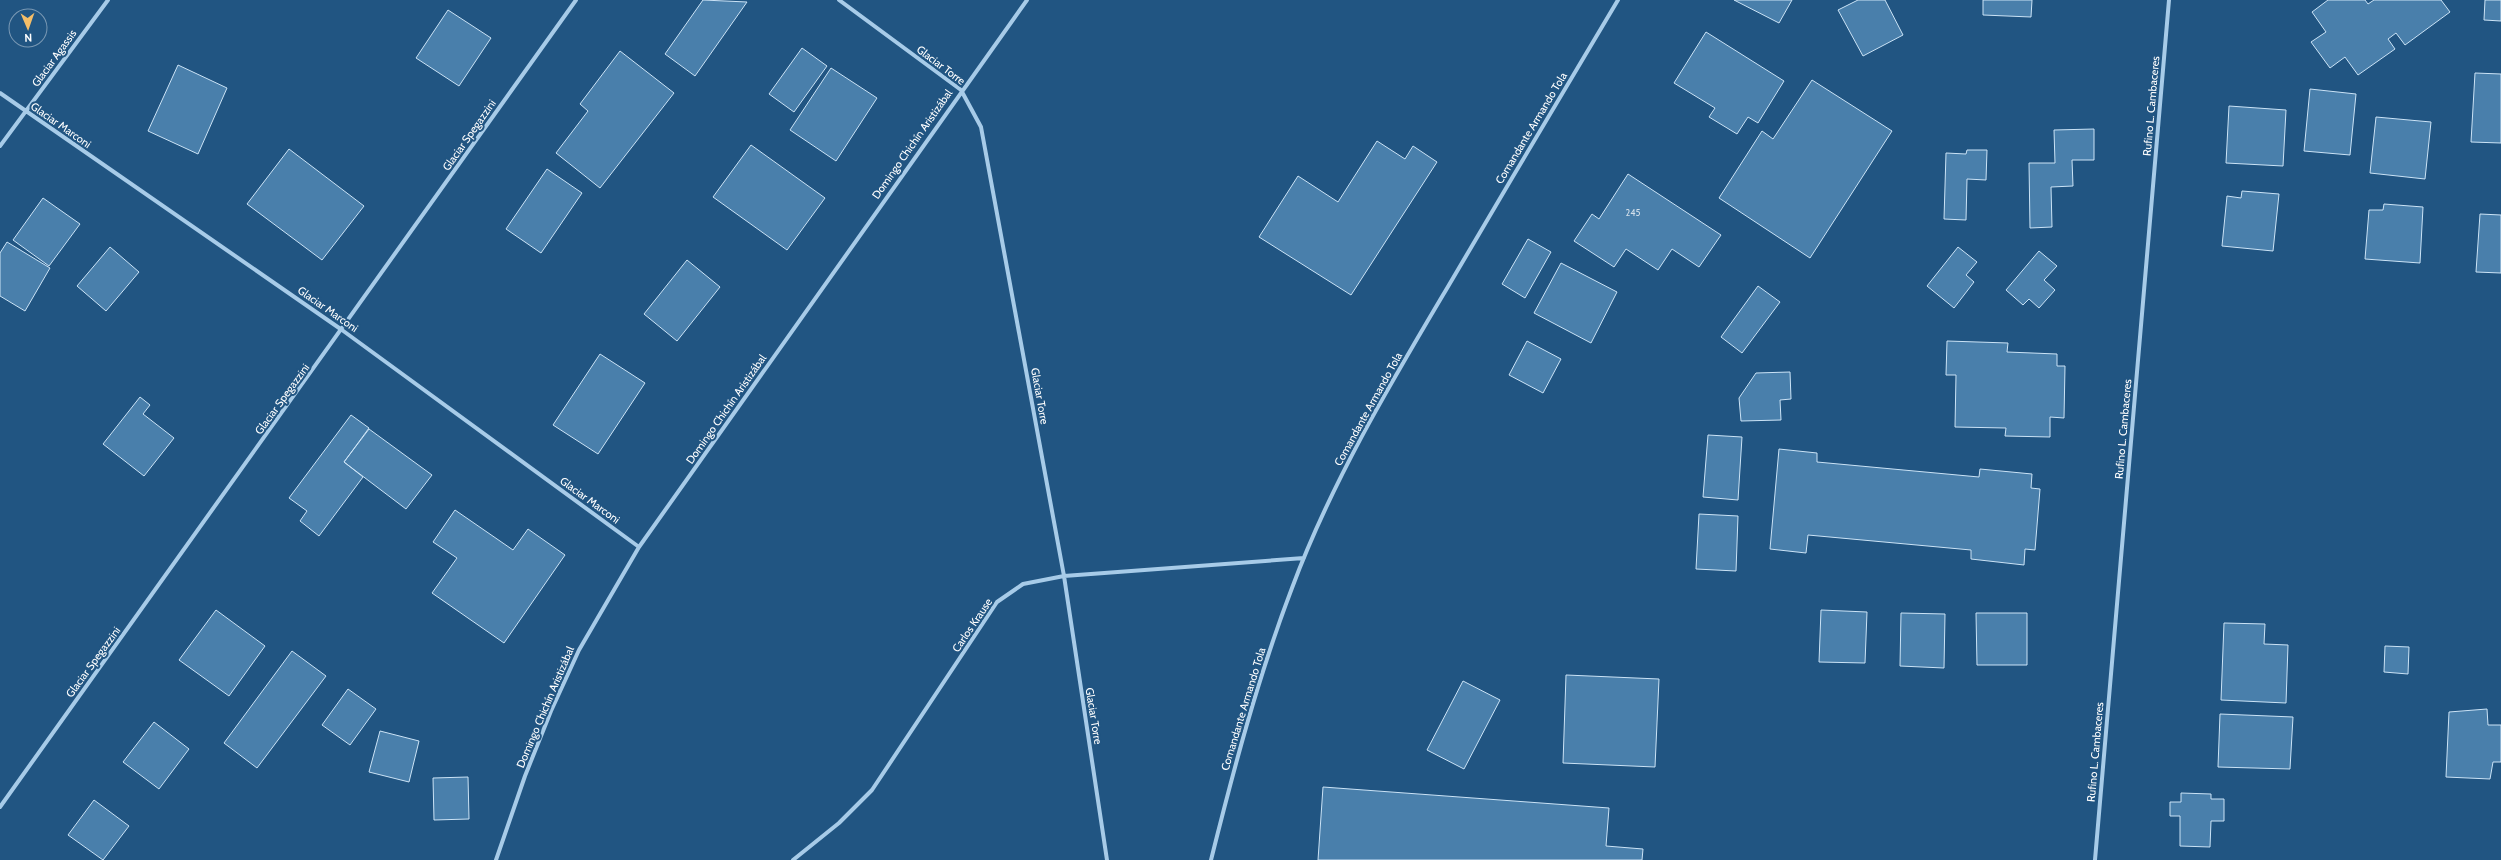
<svg xmlns="http://www.w3.org/2000/svg" width="2501" height="860" viewBox="0 0 2501 860" font-family="Cabin,sans-serif">
  <rect width="100%" height="100%" fill="#215582"/>
  <path fill="#497fab" stroke="#cbe3f6" d="M 703,0 L 747,2 L 695,76 L 665,54 Z
    M 1734,0 L 1792,0 L 1779,23 Z
    M 1858,0 L 1885,0 L 1903,35 L 1863,56 L 1838,10 Z
    M 1983,0 L 2032,0 L 2031,17 L 1983,15 Z
    M 2328,0 L 2365,0 L 2368,4 L 2374,0 L 2441,0 L 2450,12 L 2405,45 L 2396,33 L 2388,39 L 2395,49 L 2358,75 L 2345,57 L 2330,68 L 2311,42 L 2326,32 L 2312,12 Z
    M 2485,0 L 2501,0 L 2501,21 L 2484,20 Z
    M 448,10 L 491,38 L 459,86 L 416,58 Z
    M 1706,32 L 1784,81 L 1758,123 L 1748,117 L 1737,134 L 1709,117 L 1715,108 L 1674,83 Z
    M 802,48 L 827,66 L 794,112 L 769,94 Z
    M 620,51 L 674,93 L 600,188 L 556,153 L 588,111 L 580,104 Z
    M 178,65 L 227,88 L 198,154 L 148,131 Z
    M 831,68 L 877,98 L 836,161 L 790,130 Z
    M 2475,73 L 2501,74 L 2501,143 L 2471,142 Z
    M 1812,80 L 1892,131 L 1810,258 L 1719,198 L 1762,131 L 1773,139 Z
    M 2310,89 L 2356,94 L 2350,155 L 2304,151 Z
    M 2229,106 L 2286,110 L 2283,166 L 2226,163 Z
    M 2376,117 L 2431,122 L 2425,179 L 2370,173 Z
    M 2094,129 L 2094,160 L 2072,160 L 2073,186 L 2051,187 L 2052,227 L 2030,228 L 2029,163 L 2055,163 L 2054,130 Z
    M 1377,141 L 1405,159 L 1413,146 L 1437,162 L 1351,295 L 1259,237 L 1298,176 L 1338,202 Z
    M 751,145 L 825,198 L 787,250 L 713,197 Z
    M 289,149 L 364,206 L 322,260 L 247,204 Z
    M 1967,150 L 1987,150 L 1986,180 L 1967,179 L 1966,220 L 1944,219 L 1946,153 L 1966,154 Z
    M 547,169 L 582,193 L 541,253 L 506,229 Z
    M 1628,174 L 1721,235 L 1699,267 L 1672,249 L 1658,270 L 1626,249 L 1614,267 L 1574,241 L 1592,214 L 1599,219 Z
    M 2242,191 L 2279,194 L 2273,251 L 2222,246 L 2227,196 L 2241,198 Z
    M 43,198 L 80,224 L 49,266 L 13,240 Z
    M 2384,204 L 2423,207 L 2420,263 L 2365,259 L 2369,210 L 2383,210 Z
    M 2480,214 L 2501,215 L 2501,273 L 2476,272 Z
    M 1528,239 L 1551,252 L 1525,298 L 1502,284 Z
    M 7,242 L 50,268 L 25,311 L 0,296 L 0,253 Z
    M 110,247 L 139,272 L 106,311 L 77,286 Z
    M 1958,247 L 1977,262 L 1966,275 L 1974,282 L 1954,308 L 1927,286 Z
    M 2039,251 L 2057,266 L 2044,280 L 2055,290 L 2039,308 L 2029,299 L 2023,305 L 2006,290 Z
    M 687,260 L 720,287 L 677,341 L 644,314 Z
    M 1561,263 L 1617,292 L 1591,343 L 1534,313 Z
    M 1758,286 L 1780,302 L 1742,353 L 1721,337 Z
    M 1527,341 L 1561,359 L 1543,393 L 1509,375 Z
    M 1947,341 L 2008,343 L 2007,352 L 2057,354 L 2057,366 L 2065,366 L 2064,418 L 2050,417 L 2050,437 L 2005,436 L 2006,428 L 1955,427 L 1956,375 L 1946,375 Z
    M 600,354 L 645,383 L 598,454 L 553,425 Z
    M 1790,372 L 1791,399 L 1780,400 L 1781,420 L 1741,421 L 1739,398 L 1756,373 Z
    M 140,397 L 150,405 L 143,414 L 174,438 L 144,476 L 103,444 Z
    M 351,415 L 369,428 L 344,462 L 363,477 L 319,536 L 300,521 L 307,511 L 289,498 Z
    M 369,429 L 432,475 L 406,509 L 344,462 Z
    M 1708,435 L 1742,437 L 1738,500 L 1703,497 Z
    M 1779,449 L 1817,453 L 1817,462 L 1979,477 L 1980,469 L 2032,474 L 2031,488 L 2040,489 L 2035,550 L 2025,549 L 2024,565 L 1971,559 L 1971,550 L 1808,535 L 1806,553 L 1770,549 Z
    M 455,510 L 513,550 L 528,529 L 565,555 L 504,643 L 432,593 L 457,558 L 433,542 Z
    M 1699,514 L 1738,516 L 1736,571 L 1696,569 Z
    M 216,610 L 265,646 L 229,696 L 179,660 Z
    M 1821,610 L 1867,612 L 1865,663 L 1819,662 Z
    M 1901,613 L 1945,614 L 1944,668 L 1900,666 Z
    M 1976,613 L 2027,613 L 2027,665 L 1977,665 Z
    M 2224,623 L 2265,624 L 2264,644 L 2288,645 L 2286,703 L 2221,700 Z
    M 2385,646 L 2409,647 L 2408,674 L 2384,672 Z
    M 292,651 L 326,676 L 257,768 L 224,743 Z
    M 1566,675 L 1659,679 L 1655,767 L 1563,763 Z
    M 1463,681 L 1500,700 L 1464,769 L 1427,750 Z
    M 348,689 L 376,709 L 350,745 L 322,725 Z
    M 2487,709 L 2488,725 L 2501,725 L 2501,762 L 2493,762 L 2490,779 L 2446,777 L 2449,712 Z
    M 2220,714 L 2293,717 L 2290,769 L 2218,767 Z
    M 154,722 L 189,749 L 159,789 L 123,762 Z
    M 380,731 L 419,741 L 409,782 L 369,772 Z
    M 468,777 L 469,819 L 434,820 L 433,778 Z
    M 1323,787 L 1609,808 L 1606,846 L 1643,849 L 1642,860 L 1318,860 Z
    M 2181,793 L 2211,794 L 2211,799 L 2224,799 L 2224,821 L 2211,821 L 2210,847 L 2180,846 L 2180,816 L 2170,816 L 2170,802 L 2181,802 Z
    M 94,800 L 129,826 L 103,860 L 68,835 Z"/>
  <g fill="none" stroke-linecap="round" stroke-linejoin="round">
    <path stroke="#a7cbe8" stroke-width="4" d="M 839,0 L 961,90 L 981,127 L 1064,576 L 1107,860
      M 0,93 L 342,330 L 639,547
      M 0,146 L 108,0
      M 0,807 L 576,0
      M 496,860 L 525,776 L 551,711 L 579,650 L 639,547 L 1027,0
      M 793,860 L 839,823 L 872,790 L 997,602 L 1023,584 L 1064,576 L 1304,558
      M 1211,860 C 1234,768 1258,677 1292,588 C 1331,483 1389,386 1446,290 C 1503,193 1560,97 1618,0
      M 2095,860 L 2169,0"/>
  </g>
  <g text-anchor="middle" dominant-baseline="central" stroke-width="4" stroke-linejoin="round" paint-order="stroke">
    <g font-size="9" fill="#d2dfea">
      <text x="1633" y="212">245</text>
    </g>
    <g font-size="11" fill="#fff" stroke="#215582">
      <text transform="translate(54 58) rotate(-54)">Glaciar Agassis</text>
      <text transform="translate(941 65) rotate(37)">Glaciar Torre</text>
      <text transform="translate(2151 106) rotate(-85)">Rufino L. Cambaceres</text>
      <text transform="translate(61 125) rotate(35)">Glaciar Marconi</text>
      <text transform="translate(1531 128) rotate(-59)">Comandante Armando Tola</text>
      <text transform="translate(469 135) rotate(-55)">Glaciar Spegazzini</text>
      <text transform="translate(912 144) rotate(-55)">Domingo Chichín Aristizábal</text>
      <text transform="translate(328 309) rotate(35)">Glaciar Marconi</text>
      <text transform="translate(1040 396) rotate(80)">Glaciar Torre</text>
      <text transform="translate(282 399) rotate(-54)">Glaciar Spegazzini</text>
      <text transform="translate(726 409) rotate(-55)">Domingo Chichín Aristizábal</text>
      <text transform="translate(1368 409) rotate(-61)">Comandante Armando Tola</text>
      <text transform="translate(2123 429) rotate(-85)">Rufino L. Cambaceres</text>
      <text transform="translate(590 500) rotate(36)">Glaciar Marconi</text>
      <text transform="translate(972 625) rotate(-56)">Carlos Krause</text>
      <text transform="translate(93 662) rotate(-54)">Glaciar Spegazzini</text>
      <text transform="translate(545 707) rotate(-67)">Domingo Chichín Aristizábal</text>
      <text transform="translate(1243 709) rotate(-73)">Comandante Armando Tola</text>
      <text transform="translate(1094 716) rotate(81)">Glaciar Torre</text>
      <text transform="translate(2095 752) rotate(-85)">Rufino L. Cambaceres</text>
    </g>
  </g>
  <g transform="translate(28 28) rotate(178)"><circle r="19" fill="#215582" stroke="#7a99b4"/>
  <path d="M0-3L7 15L0 10L-7 15Z" fill="#f5be68"/>
  <text y="-6" font-size="11" font-weight="bold" text-anchor="middle" fill="#ffffff">N</text>
  </g>
</svg>
